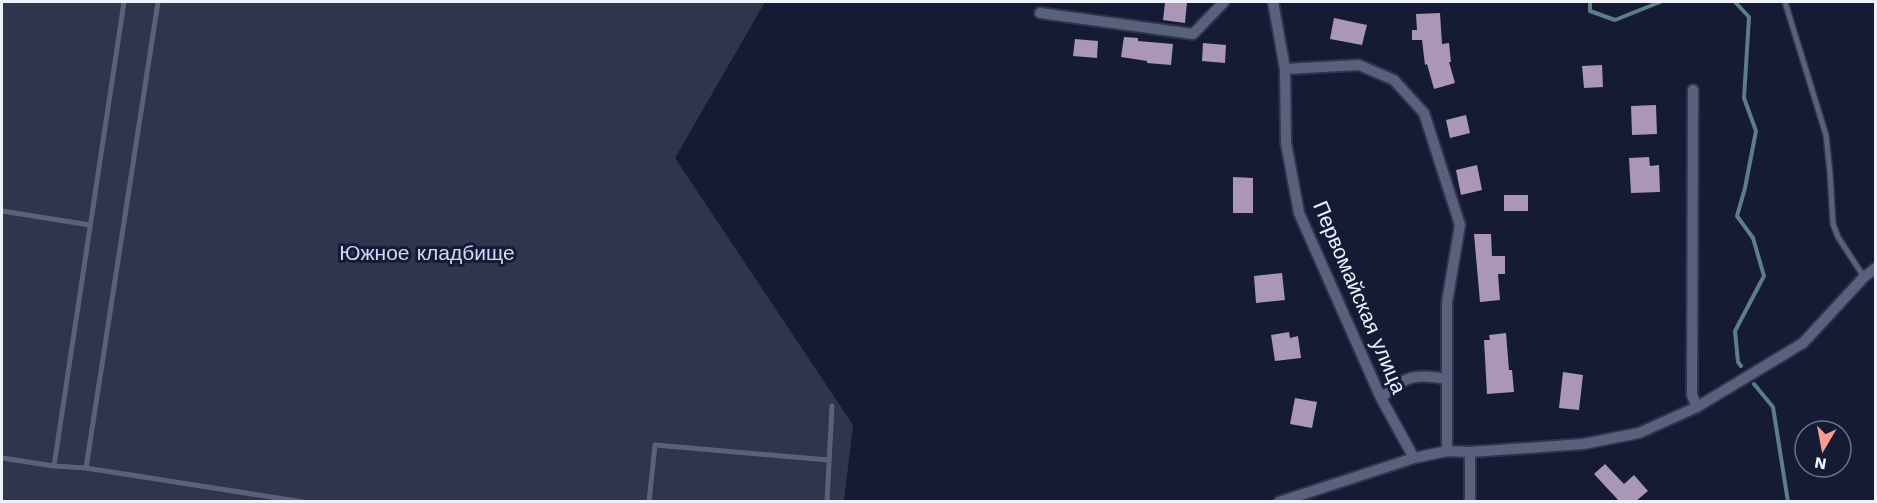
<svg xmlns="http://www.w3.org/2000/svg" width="1877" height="503" viewBox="0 0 1877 503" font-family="'Work Sans',sans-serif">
  <rect width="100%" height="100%" fill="#151b34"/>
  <path fill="#2e364e" d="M 2,2 L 765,2 L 675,158 L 853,425 L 844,501 L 2,501 Z"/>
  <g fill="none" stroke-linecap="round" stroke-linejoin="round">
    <path stroke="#5c7e86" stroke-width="4" d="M 1590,2 L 1590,11 L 1615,20 L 1660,2
      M 1735,2 L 1749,17 L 1744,98 L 1756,131 L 1745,188 L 1737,216 L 1753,238 L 1764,276 L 1735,331 L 1738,362 L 1741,366
      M 1754,384 L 1773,407 L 1788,502"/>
  </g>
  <path fill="#aa96b7" d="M 1165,2 L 1187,2 L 1185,23 L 1163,20 Z
    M 1440,13 L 1442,44 L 1449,43 L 1451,62 L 1449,62 L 1455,83 L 1434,89 L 1427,64 L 1425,65 L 1422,40 L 1412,40 L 1412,30 L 1417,30 L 1416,14 Z
    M 1334,18 L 1367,25 L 1362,45 L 1330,39 Z
    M 1124,37 L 1138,38 L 1138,41 L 1173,44 L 1171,65 L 1147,63 L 1147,61 L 1121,57 Z
    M 1075,39 L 1098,41 L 1097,58 L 1073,56 Z
    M 1203,43 L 1226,45 L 1225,63 L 1202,61 Z
    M 1602,65 L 1603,87 L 1584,88 L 1582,66 Z
    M 1656,105 L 1657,134 L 1632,135 L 1631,106 Z
    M 1466,115 L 1470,133 L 1450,138 L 1446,120 Z
    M 1649,157 L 1650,166 L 1659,165 L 1660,192 L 1631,193 L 1629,158 Z
    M 1477,165 L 1482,190 L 1461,195 L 1456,170 Z
    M 1233,177 L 1253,178 L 1253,213 L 1233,213 Z
    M 1504,195 L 1528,195 L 1528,211 L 1504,211 Z
    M 1474,234 L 1491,234 L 1492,256 L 1505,256 L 1505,274 L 1498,274 L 1500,300 L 1480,302 Z
    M 1282,273 L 1285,300 L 1256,303 L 1254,276 Z
    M 1289,332 L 1290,338 L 1298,336 L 1301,358 L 1275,361 L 1271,335 Z
    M 1506,333 L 1509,370 L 1512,370 L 1514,392 L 1487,394 L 1484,340 L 1490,340 L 1489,335 Z
    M 1563,372 L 1583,375 L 1579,410 L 1559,408 Z
    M 1295,398 L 1317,402 L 1312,428 L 1290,424 Z
    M 1605,464 L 1624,484 L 1634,475 L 1648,491 L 1636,501 L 1619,501 L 1594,474 Z"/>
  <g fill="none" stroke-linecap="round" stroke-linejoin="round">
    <g stroke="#323447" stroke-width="8">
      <path id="lane" d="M 1785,2 L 1826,135 L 1830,173 L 1833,224 L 1838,237 L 1864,277
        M 2,211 L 90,225
        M 2,458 L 54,466 L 86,468 L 158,2
        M 54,466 L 124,2
        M 86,468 L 303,502
        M 649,502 L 655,445 L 829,460
        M 827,502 L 832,406"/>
    </g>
    <g stroke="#323447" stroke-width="14">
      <path id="street" d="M 1273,2 L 1285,69 L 1286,143 L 1299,213 L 1381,398 L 1414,458
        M 1040,13 L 1193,34 L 1224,2
        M 1285,69 L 1359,65 L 1394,80 L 1424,113 L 1460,225 L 1447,302 L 1447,451
        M 1693,90 L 1692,395 L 1697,407
        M 1381,398 C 1404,376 1415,373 1447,379
        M 1279,502 L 1414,458 L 1447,451 L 1470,452 L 1583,444 L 1639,433 L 1697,407 L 1803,343 L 1864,277 L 1876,268
        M 1470,502 L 1470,452"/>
    </g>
    <use href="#lane" stroke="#58627f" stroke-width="5"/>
    <use href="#street" stroke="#58627f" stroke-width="10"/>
  </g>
  <g text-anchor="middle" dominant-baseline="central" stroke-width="6" stroke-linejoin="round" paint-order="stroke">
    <g font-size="21" fill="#cdd9fb" stroke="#151b34">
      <text x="427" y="252">Южное кладбище</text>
    </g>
    <g font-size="21" fill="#eef2fc" stroke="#151b34">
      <text transform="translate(1360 297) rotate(67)">Первомайская улица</text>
    </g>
  </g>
  <rect width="1877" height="503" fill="none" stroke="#eef2fc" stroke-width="6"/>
  <g transform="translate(1823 449) rotate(190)"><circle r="28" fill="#151b34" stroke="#6c7184" stroke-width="1.5"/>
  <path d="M0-4.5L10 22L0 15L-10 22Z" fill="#f59c93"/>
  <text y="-9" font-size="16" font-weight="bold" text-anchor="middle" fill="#eef2fc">N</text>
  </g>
</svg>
